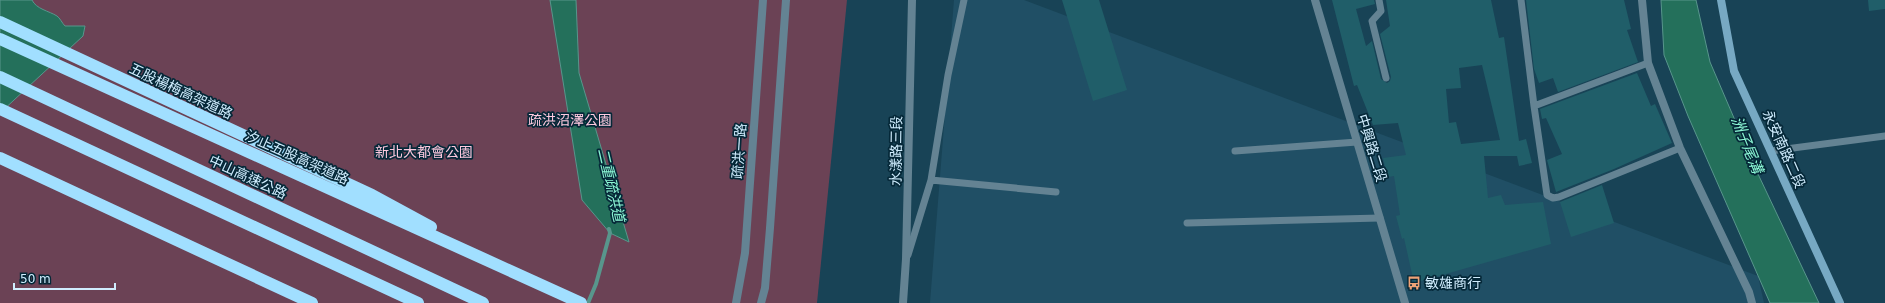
<svg xmlns="http://www.w3.org/2000/svg" width="1885" height="303" viewBox="0 0 1885 303" font-family="'DejaVu Sans','Noto Sans TC',sans-serif">
  <rect width="100%" height="100%" fill="#184356"/>
  <path fill="#204f65" d="M 954,0 L 1024,0 L 1758,276 L 1764,303 L 930,303 Z"/>
  <path fill="#6b4255" d="M 0,0 L 847,0 L 817,303 L 0,303 Z"/>
  <path fill="#24705b" stroke="#58968c" d="M 0,0 L 32,0 C 36,9 49,11 57,16 C 60,18 62,23 65,26 L 85,26 L 83,36 L 0,113 Z
    M 550,0 L 576,0 L 579,73 L 629,242 L 610,233 L 582,200 Z
    M 1661,0 L 1696,0 L 1710,62 L 1758,174 L 1819,303 L 1770,303 L 1688,116 L 1664,55 Z"/>
  <g fill="none" stroke-linecap="round" stroke-linejoin="round">
    <path stroke="#58968c" stroke-width="4" d="M 588,303 L 596,284 L 610,233 L 609,229"/>
  </g>
  <path fill="#205e69" fill-rule="evenodd" d="M 1062,0 L 1099,0 L 1127,90 L 1093,101 Z
    M 1332,0 L 1374,0 L 1375,4 L 1356,9 L 1366,46 L 1372,41 L 1381,79 L 1387,83 L 1390,81 L 1391,77 L 1380,34 L 1390,26 L 1386,0 L 1491,0 L 1499,38 L 1504,37 L 1519,141 L 1526,139 L 1532,163 L 1519,166 L 1517,156 L 1484,156 L 1488,198 L 1501,195 L 1505,205 L 1543,202 L 1551,244 L 1414,283 L 1404,238 L 1402,239 L 1396,216 L 1400,215 L 1394,176 L 1388,177 L 1383,158 L 1406,155 L 1398,123 L 1373,125 L 1357,85 L 1354,86 ZM 1482,65 L 1500,140 L 1461,144 L 1456,122 L 1449,123 L 1446,89 L 1461,88 L 1459,68 Z
    M 1526,0 L 1624,0 L 1631,29 L 1627,30 L 1638,62 L 1558,92 L 1553,78 L 1539,83 L 1534,69 Z
    M 1868,0 L 1885,0 L 1885,9 L 1869,11 Z
    M 1637,73 L 1651,106 L 1655,104 L 1672,143 L 1614,169 L 1556,192 L 1547,160 L 1562,154 L 1546,118 L 1542,119 L 1540,109 Z
    M 1602,185 L 1614,223 L 1571,237 L 1560,202 Z"/>
  <g fill="none" stroke-linecap="round" stroke-linejoin="round">
    <path stroke="#648393" stroke-width="7" d="M 1379,0 L 1381,11 L 1372,21 L 1386,78
      M 1521,0 L 1534,106 L 1547,195 L 1553,198 L 1559,197 L 1680,148
      M 1534,106 L 1648,63
      M 1235,151 L 1357,142
      M 1771,151 L 1885,136
      M 931,180 L 1056,192
      M 1187,223 L 1380,218
      M 908,255 L 931,180 L 948,75 L 964,0"/>
    <path stroke="#648393" stroke-width="8" d="M 1642,0 L 1648,63 L 1680,148 L 1749,292 L 1752,303"/>
    <path stroke="#648393" stroke-width="8" d="M 1315,0 L 1405,303
      M 736,303 L 745,253 L 763,0
      M 761,303 L 765,288 L 770,228 L 786,0
      M 903,303 L 906,259 L 912,0"/>
    <path stroke="#77a9c3" stroke-width="8" d="M 1721,0 L 1734,71 L 1840,303"/>
    <path stroke="#a1dfff" stroke-width="12" d="M 0,22 L 372,195 L 431,227
      M 0,39 L 581,303
      M 0,77 L 483,303
      M 0,109 L 418,303
      M 0,158 L 312,303"/>
  </g>
  <defs>
    <g id="bus-bare" transform="scale(1.08)"><path d="M-5-6H5V4H4V6H2V4H-2V6H-4V4H-5ZM-3.5-4V0h7V-4ZM-3.5 1.2v1.5H-2V1.2ZM2 1.2v1.5H3.5V1.2Z" fill="#efa376" stroke="#052838" stroke-width="2.5" paint-order="stroke"/></g>
  </defs>
  <g fill-rule="evenodd">
    <use href="#bus-bare" x="1414" y="283"/>
  </g>
  <g text-anchor="middle" dominant-baseline="central" stroke-width="3.5" stroke-linejoin="round" paint-order="stroke">
    <g font-size="14" fill="#d0edfe" stroke="#052838">
      <text transform="translate(181 91) rotate(25)">五股楊梅高架道路</text>
      <text transform="translate(1372 148) rotate(73)">中興路二段</text>
      <text transform="translate(1784 149) rotate(66)">永安南路二段</text>
      <text transform="translate(739 151) rotate(-86)">疏洪一路</text>
      <text transform="translate(896 151) rotate(-89)">水漾路三段</text>
      <text transform="translate(297 157) rotate(24)">汐止五股高架道路</text>
      <text transform="translate(248 177) rotate(25)">中山高速公路</text>
    </g>
    <g font-size="14" fill="#fec9df" stroke="#052838">
      <text x="570" y="120">疏洪沼澤公園</text>
      <text x="424" y="152">新北大都會公園</text>
    </g>
    <g font-size="14" fill="#d0edfe" stroke="#052838" text-anchor="start">
      <text x="1425" y="283">敏雄商行</text>
    </g>
    <g font-size="15" font-style="italic" fill="#8bf6d4" stroke="#052838">
      <text transform="translate(1747 145) rotate(68)">洲子尾溝</text>
      <text transform="translate(611 185) rotate(77)">二重疏洪道</text>
    </g>
  </g>
  <path d="M14 283v6h101v-6" fill="none" stroke="#d0edfe" stroke-width="2"/>
  <text x="20" y="283" font-size="12" fill="#d0edfe" stroke="#052838" stroke-width="3" paint-order="stroke">50 m</text>
</svg>
